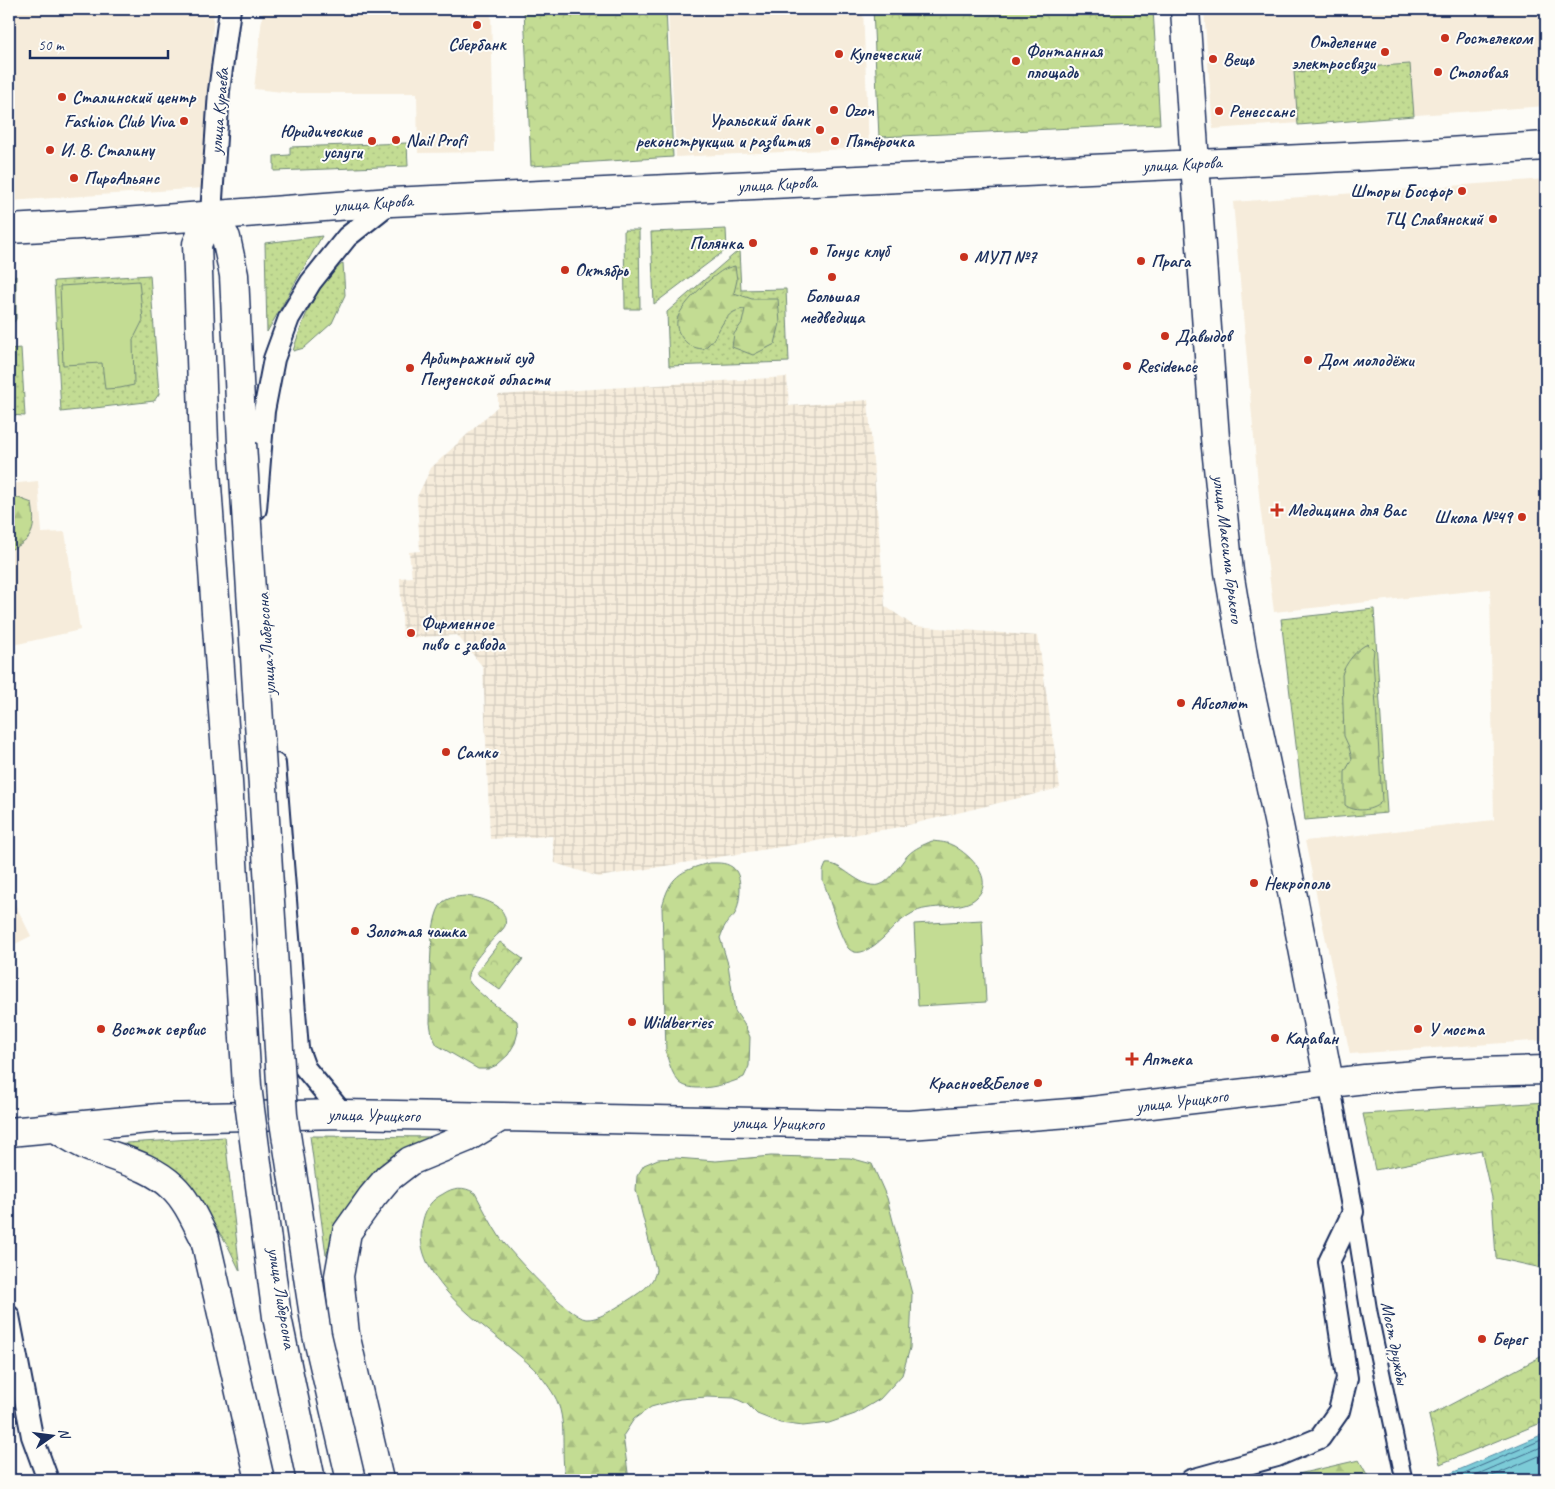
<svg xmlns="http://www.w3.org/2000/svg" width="1555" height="1489" viewBox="0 0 1555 1489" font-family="Caveat,sans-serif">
  <defs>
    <pattern id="industrial-grid" width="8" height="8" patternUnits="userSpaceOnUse" patternTransform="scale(1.25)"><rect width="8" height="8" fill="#f6ecdb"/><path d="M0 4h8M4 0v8" fill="none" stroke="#d2cbbe"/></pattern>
    <pattern id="grass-dots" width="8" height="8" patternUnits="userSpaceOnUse" patternTransform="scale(1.25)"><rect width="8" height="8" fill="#c3dc93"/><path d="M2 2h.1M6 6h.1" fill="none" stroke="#a7bd81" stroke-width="1.8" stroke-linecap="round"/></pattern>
    <pattern id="forest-firs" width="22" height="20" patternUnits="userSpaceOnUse" patternTransform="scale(1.25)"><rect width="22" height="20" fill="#c3dc93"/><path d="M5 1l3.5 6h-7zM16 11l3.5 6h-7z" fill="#a7bd81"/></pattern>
    <pattern id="park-crowns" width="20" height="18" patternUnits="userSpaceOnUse" patternTransform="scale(1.25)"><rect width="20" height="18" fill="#c3dc93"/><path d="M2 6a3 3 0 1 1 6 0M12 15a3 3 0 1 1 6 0" fill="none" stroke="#a7bd81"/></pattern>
  </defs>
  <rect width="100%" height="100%" fill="#fdfcf7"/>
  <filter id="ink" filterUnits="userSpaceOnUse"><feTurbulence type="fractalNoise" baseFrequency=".02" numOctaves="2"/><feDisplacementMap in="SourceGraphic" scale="10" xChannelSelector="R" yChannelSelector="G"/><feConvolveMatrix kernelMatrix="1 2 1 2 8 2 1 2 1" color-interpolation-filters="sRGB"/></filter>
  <g filter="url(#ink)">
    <path fill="#f6ecdb" d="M 9,9 L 214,9 L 203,188 L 9,201 Z
      M 263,9 L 491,9 L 494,152 L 418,153 L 417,93 L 292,93 L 254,89 Z
      M 668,9 L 863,9 L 869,148 L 676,157 Z
      M 1204,9 L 1546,9 L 1546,106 L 1213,129 Z
      M 1546,179 L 1546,1040 L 1350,1054 L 1305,841 L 1494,820 L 1490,589 L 1274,612 L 1260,506 L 1233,202 Z
      M 38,481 L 42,533 L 65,532 L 80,630 L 9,646 L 9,484 Z
      M 9,892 L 31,936 L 9,947 Z"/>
    <path fill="url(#industrial-grid)" d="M 787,377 L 789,406 L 868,400 L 885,606 L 914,626 L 1038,636 L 1060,788 L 900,827 L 599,877 L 555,863 L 552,836 L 490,839 L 483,667 L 457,635 L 403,638 L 400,578 L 412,577 L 409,552 L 420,551 L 417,497 L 431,468 L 498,406 L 498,395 Z"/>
    <path fill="url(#grass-dots)" stroke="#6f8678" d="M 1410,64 L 1414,116 L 1298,125 L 1294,72 Z
      M 407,143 L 408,166 L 274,171 L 274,156 L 290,155 L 290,147 Z
      M 726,229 L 727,249 L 654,304 L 651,232 Z
      M 624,230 L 639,230 L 640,309 L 625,309 Z
      M 322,236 L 267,332 L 265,243 Z
      M 739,250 L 741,290 L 786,289 L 789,362 L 669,366 L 667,312 Z
      M 343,263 L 345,295 L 332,323 L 304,348 L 293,351 C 303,319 316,285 343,263 Z
      M 150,275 L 159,394 L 154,401 L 61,412 L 54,281 Z
      M 21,348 L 25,416 L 9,415 L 9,349 Z
      M 1374,609 L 1387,813 L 1305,820 L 1281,619 Z
      M 310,1136 L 443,1137 L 367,1181 L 354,1198 L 343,1216 L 326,1255 Z
      M 225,1137 L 240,1271 L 227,1244 L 199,1202 L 110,1144 Z"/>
    <path fill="url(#forest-firs)" stroke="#6f8678" d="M 735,266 L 737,280 L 734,293 L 752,299 L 778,299 L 780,323 L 775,344 L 753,355 L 732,347 L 734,334 L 742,323 L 745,309 C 719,311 723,336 703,349 C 694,348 689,346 683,339 C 679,334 676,328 677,321 C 678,307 711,277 723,270 C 726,268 731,267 735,266 Z
      M 16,276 L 16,319 L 9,329 L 9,277 Z
      M 9,496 L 13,496 L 32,503 C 36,528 34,541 9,550 Z
      M 1368,644 L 1374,650 L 1373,659 L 1382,801 C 1374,811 1355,813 1345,805 L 1345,772 L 1352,759 L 1349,747 L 1344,736 L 1342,675 C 1344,665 1358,647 1368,644 Z
      M 932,841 C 940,842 947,842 954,846 C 970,855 995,879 977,897 C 963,912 929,902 911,914 C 906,917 900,921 896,925 C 887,934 863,962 849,949 C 840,940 829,895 823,881 L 823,871 L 826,864 C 841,861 859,889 879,885 C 890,883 900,863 908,855 C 915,848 923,845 932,841 Z
      M 709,863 C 717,863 725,862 732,867 C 744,875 740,900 736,912 C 734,917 729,919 726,924 C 723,928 722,934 720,938 L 728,964 L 735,1011 L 744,1024 L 750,1037 L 749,1066 L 744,1077 C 730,1084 692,1095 679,1082 C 672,1074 669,1063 666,1053 L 662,907 C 670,876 680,871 709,863 Z
      M 465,896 C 477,897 487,900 497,906 C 503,910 507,919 505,926 C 503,930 497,935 494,938 C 487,946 466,968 468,979 C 470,988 507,1014 517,1021 L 518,1032 L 515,1043 L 508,1055 L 497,1065 L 488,1069 L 478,1069 L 437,1045 L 432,1035 L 430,1023 C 431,998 426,918 443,902 C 450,897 456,897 465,896 Z
      M 771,1156 L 850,1158 L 872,1164 L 887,1198 L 912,1294 L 910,1348 L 902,1375 L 880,1399 L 855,1414 L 829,1423 L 803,1426 L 780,1423 L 757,1414 L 747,1404 L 734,1398 L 707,1397 L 680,1399 L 651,1407 L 634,1419 L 623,1436 L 629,1480 L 566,1480 C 559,1453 569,1420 554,1395 C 548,1385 539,1373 530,1365 C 493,1330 407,1281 423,1220 C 426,1208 431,1200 443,1194 C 453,1187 464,1186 475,1193 C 483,1208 491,1224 501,1239 C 512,1254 570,1318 586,1319 C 599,1320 613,1309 624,1303 C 637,1294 655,1285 656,1269 L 636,1190 L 637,1176 L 644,1165 L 658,1159 L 676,1158 L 716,1161 Z
      M 1359,1460 L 1370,1480 L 1272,1480 Z"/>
    <path fill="url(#park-crowns)" stroke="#6f8678" d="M 524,9 L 666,9 L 673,157 L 531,166 Z
      M 873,9 L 1153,9 L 1160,124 L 879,137 Z
      M 500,942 L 523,959 L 500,990 L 476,973 Z
      M 1546,1102 L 1546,1272 L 1537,1267 L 1496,1258 L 1492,1198 L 1481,1150 L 1375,1170 L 1363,1114 Z
      M 1546,1354 L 1546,1421 L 1440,1464 L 1429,1416 Z"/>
    <path fill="#c3dc93" stroke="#6f8678" d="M 139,281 L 143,320 L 133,340 L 134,385 L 120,388 L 105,389 L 102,363 L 63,365 L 60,286 Z
      M 982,920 L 986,1002 L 918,1006 L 914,924 Z"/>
    <path fill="#7bcbd7" stroke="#558da7" d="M 1546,1433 L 1546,1480 L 1435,1480 Z"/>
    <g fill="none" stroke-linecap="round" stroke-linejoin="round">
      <path stroke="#416d8e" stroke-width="1" d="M 1448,1480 L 1546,1438
        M 1464,1480 L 1546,1445
        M 1483,1480 L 1546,1453"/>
      <g stroke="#1b2f5e" stroke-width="19">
        <path id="pedestrian" d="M 1353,1212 L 1369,1312 L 1404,1480"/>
      </g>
      <g stroke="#1b2f5e" stroke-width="24">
        <path id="minor" d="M 211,214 L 219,91 L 230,9
          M 256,509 L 264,411 L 274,359 L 289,318 L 311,282 L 347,237 L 391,202
          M 275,764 L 298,1049 L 305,1068 L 343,1114
          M 9,1316 L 32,1436 L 48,1480
          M 1191,1480 L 1277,1456 L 1320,1438 L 1339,1411 L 1347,1378 L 1329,1262 L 1353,1212 L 1329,1082"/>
      </g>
      <g stroke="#1b2f5e" stroke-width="31">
        <path id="secondary" d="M 1195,164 L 1215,438 L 1229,572 L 1245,667 L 1279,825 L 1329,1082"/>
      </g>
      <g stroke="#1b2f5e" stroke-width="31">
        <path id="primary" d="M 1185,9 L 1195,164
          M 211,214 L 226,238 L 234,275 L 242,443
          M 9,229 L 97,224 L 391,202 L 1431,153 L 1546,146
          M 204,443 L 197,244 L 211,214
          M 53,1127 C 66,1134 80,1144 94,1149 C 121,1160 151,1166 173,1187 C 187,1200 196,1222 205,1239 L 260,1480
          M 9,1132 L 159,1118 L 343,1114 L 909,1125 L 1083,1112 L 1365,1079 L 1443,1073 L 1546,1070
          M 379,1480 L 345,1334 L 339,1276 L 347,1232 L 372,1197 L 388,1178 L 410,1161 L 466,1138 L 501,1117"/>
      </g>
      <use href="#pedestrian" stroke="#fdfcf7" stroke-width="15"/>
      <use href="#minor" stroke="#fdfcf7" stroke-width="20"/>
      <use href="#secondary" stroke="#fdfcf7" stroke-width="28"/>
      <use href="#primary" stroke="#fdfcf7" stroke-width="28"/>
      <g stroke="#1b2f5e" stroke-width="31" stroke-linecap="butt">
        <path id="primary-bridge" d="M 204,443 L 228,782 L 247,1086 L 277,1317 L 311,1480
          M 242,443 L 283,1115 L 317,1335 L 351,1480"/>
      </g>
      <use href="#primary-bridge" stroke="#fdfcf7" stroke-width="28"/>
    </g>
  </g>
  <g fill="#c8321e" stroke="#fdfcf7" stroke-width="2">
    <circle cx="477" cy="25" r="5"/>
    <circle cx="1445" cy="38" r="5"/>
    <circle cx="1385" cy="52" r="5"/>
    <circle cx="839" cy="54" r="5"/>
    <circle cx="1213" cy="59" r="5"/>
    <circle cx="1016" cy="61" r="5"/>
    <circle cx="1438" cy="72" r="5"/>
    <circle cx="62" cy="97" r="5"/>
    <circle cx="834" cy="110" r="5"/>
    <circle cx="1219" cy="111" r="5"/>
    <circle cx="184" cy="121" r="5"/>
    <circle cx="820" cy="130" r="5"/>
    <circle cx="396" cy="140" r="5"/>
    <circle cx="372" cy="141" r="5"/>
    <circle cx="835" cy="141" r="5"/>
    <circle cx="50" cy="150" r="5"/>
    <circle cx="74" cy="178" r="5"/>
    <circle cx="1462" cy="191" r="5"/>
    <circle cx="1493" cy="219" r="5"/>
    <circle cx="753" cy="243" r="5"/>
    <circle cx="814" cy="251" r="5"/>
    <circle cx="964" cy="257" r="5"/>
    <circle cx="1141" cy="261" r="5"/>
    <circle cx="565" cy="270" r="5"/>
    <circle cx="832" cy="277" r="5"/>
    <circle cx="1165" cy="336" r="5"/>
    <circle cx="1308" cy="360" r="5"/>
    <circle cx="1127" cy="366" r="5"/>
    <circle cx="410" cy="368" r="5"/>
    <path d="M1274.5 502.5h5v5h5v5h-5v5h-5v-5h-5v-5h5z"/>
    <circle cx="1522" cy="517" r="5"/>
    <circle cx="411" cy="633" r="5"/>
    <circle cx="1181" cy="703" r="5"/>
    <circle cx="446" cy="752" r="5"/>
    <circle cx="1254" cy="883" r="5"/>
    <circle cx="355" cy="931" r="5"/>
    <circle cx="632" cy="1022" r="5"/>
    <circle cx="101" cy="1029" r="5"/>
    <circle cx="1418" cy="1029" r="5"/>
    <circle cx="1275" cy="1038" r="5"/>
    <path d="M1129.5 1051.5h5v5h5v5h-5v5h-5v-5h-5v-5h5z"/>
    <circle cx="1038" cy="1083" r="5"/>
    <circle cx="1482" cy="1339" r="5"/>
  </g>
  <g text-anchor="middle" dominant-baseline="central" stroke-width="4" stroke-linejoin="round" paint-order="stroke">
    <g font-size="18" font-weight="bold" fill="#1b2f5e" stroke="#fdfcf7" text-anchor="start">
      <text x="1455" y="38">Ростелеком</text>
      <text x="1375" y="42" text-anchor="end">Отделение<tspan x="1375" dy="21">электросвязи</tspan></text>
      <text x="477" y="44" text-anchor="middle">Сбербанк</text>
      <text x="1026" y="51">Фонтанная<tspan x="1026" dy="21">площадь</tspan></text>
      <text x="849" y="54">Купеческий</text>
      <text x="1223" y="59">Вещь</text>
      <text x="1448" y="72">Столовая</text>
      <text x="72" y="97">Сталинский центр</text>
      <text x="844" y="110">Ozon</text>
      <text x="1229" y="111">Ренессанс</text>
      <text x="810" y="120" text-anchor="end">Уральский банк<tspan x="810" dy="21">реконструкции и развития</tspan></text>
      <text x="174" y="121" text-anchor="end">Fashion Club Viva</text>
      <text x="362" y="131" text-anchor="end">Юридические<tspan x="362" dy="21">услуги</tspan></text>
      <text x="406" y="140">Nail Profi</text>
      <text x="845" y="141">Пятёрочка</text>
      <text x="60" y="150">И. В. Сталину</text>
      <text x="84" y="178">ПироАльянс</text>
      <text x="1452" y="191" text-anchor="end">Шторы Босфор</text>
      <text x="1483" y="219" text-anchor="end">ТЦ Славянский</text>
      <text x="743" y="243" text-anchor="end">Полянка</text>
      <text x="824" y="251">Тонус клуб</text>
      <text x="974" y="257">МУП №7</text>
      <text x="1151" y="261">Прага</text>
      <text x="575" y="270">Октябрь</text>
      <text x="832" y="296" text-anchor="middle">Большая<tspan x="832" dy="21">медведица</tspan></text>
      <text x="1175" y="336">Давыдов</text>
      <text x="420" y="358">Арбитражный суд<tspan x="420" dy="21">Пензенской области</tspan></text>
      <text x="1318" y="360">Дом молодёжи</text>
      <text x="1137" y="366">Residence</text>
      <text x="1288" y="510">Медицина для Вас</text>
      <text x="1512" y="517" text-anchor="end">Школа №49</text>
      <text x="421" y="623">Фирменное<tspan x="421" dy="21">пиво с завода</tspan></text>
      <text x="1191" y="703">Абсолют</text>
      <text x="456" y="752">Самко</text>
      <text x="1264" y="883">Некрополь</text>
      <text x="365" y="931">Золотая чашка</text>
      <text x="642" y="1022">Wildberries</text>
      <text x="111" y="1029">Восток сервис</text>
      <text x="1428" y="1029">У моста</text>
      <text x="1285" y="1038">Караван</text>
      <text x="1142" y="1059">Аптека</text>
      <text x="1028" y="1083" text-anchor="end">Красное&amp;Белое</text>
      <text x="1492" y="1339">Берег</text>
    </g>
    <g font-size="18" fill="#1b2f5e" stroke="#fdfcf7">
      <text transform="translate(219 111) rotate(-85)">улица Кураева</text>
      <text transform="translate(1182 164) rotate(-3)">улица Кирова</text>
      <text transform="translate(777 184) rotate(-3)">улица Кирова</text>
      <text transform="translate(373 203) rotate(-4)">улица Кирова</text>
      <text transform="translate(1228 549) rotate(83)">улица Максима Горького</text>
      <text transform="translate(266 644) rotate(-94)">улица Либерсона</text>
      <text transform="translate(1182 1101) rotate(-7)">улица Урицкого</text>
      <text transform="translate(374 1115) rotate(1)">улица Урицкого</text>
      <text transform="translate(778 1123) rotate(1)">улица Урицкого</text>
      <text transform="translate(282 1298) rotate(81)">улица Либерсона</text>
      <text transform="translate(1395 1343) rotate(79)">Мост дружбы</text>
    </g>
  </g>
  <rect width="1555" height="1489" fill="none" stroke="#fdfcf7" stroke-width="30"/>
  <rect x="15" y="15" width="1525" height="1459" fill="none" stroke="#1b2f5e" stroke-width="2" filter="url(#ink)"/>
  <g transform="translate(52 1436) rotate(76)" stroke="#fdfcf7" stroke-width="4" paint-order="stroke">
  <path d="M0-4L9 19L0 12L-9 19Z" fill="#1b2f5e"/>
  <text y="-8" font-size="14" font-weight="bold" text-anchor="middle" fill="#1b2f5e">N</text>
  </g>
  <path d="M30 50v8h138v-8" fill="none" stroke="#1b2f5e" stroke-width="2.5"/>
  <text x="38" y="50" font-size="15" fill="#1b2f5e" stroke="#fdfcf7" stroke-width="4" paint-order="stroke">50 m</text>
</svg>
